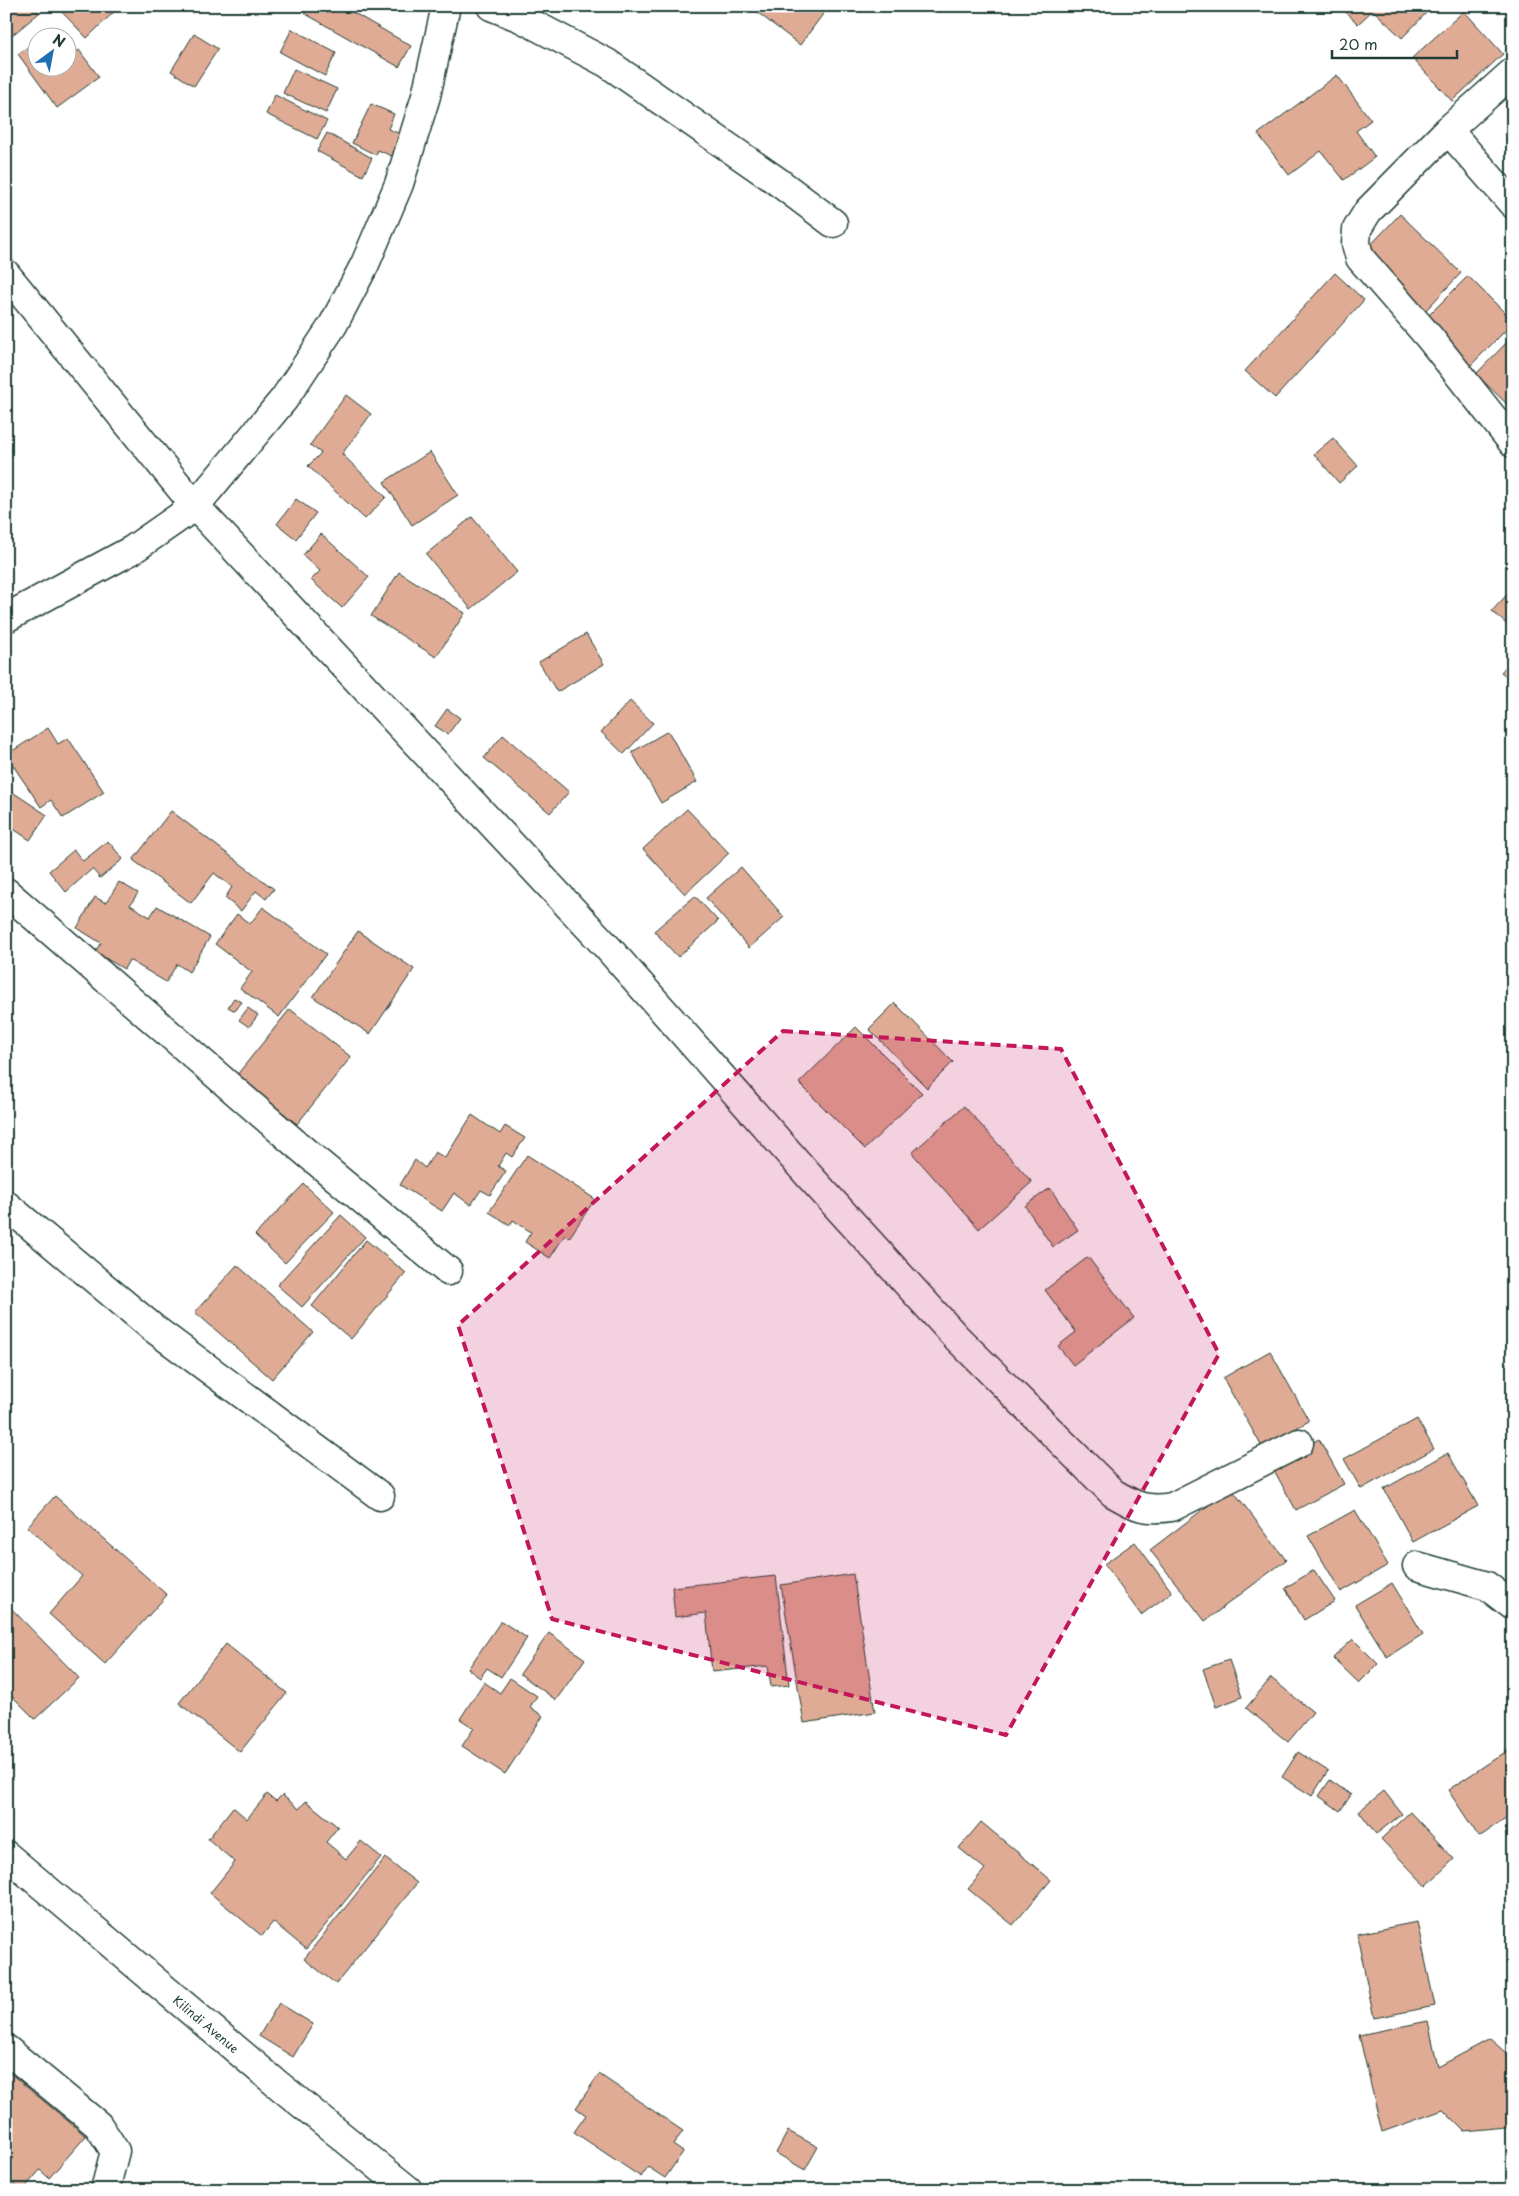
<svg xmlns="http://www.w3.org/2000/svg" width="1519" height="2196" viewBox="0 0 1519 2196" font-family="'Playpen Sans',sans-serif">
  <rect width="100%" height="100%" fill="#fff"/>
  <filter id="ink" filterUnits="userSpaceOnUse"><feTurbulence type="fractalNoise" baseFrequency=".02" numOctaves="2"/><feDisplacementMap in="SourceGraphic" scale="10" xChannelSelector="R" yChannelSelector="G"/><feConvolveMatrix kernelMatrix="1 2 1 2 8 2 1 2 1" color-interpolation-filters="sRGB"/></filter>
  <g filter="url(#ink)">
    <path fill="#e0ab95" stroke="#1f3d34" d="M 6,6 L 34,6 L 39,13 L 10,37 L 6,32 Z
      M 56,6 L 120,6 L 87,38 Z
      M 308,6 L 342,6 L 411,46 L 399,67 L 304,13 Z
      M 749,6 L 822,6 L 826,10 L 800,45 Z
      M 1339,6 L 1433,6 L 1402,38 L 1373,10 L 1358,24 Z
      M 1464,11 L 1503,54 L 1452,101 L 1412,58 Z
      M 292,29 L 336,53 L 325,76 L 280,52 Z
      M 194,34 L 218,49 L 194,86 L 171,71 Z
      M 38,40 L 38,68 L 68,68 L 68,57 L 79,50 L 99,77 L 57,108 L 18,54 Z
      M 294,69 L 337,89 L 326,113 L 283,93 Z
      M 1337,75 L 1371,120 L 1356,131 L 1375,157 L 1344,180 L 1321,151 L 1289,175 L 1258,134 Z
      M 275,95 L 327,121 L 317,139 L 266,114 Z
      M 371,104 L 394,114 L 388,129 L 403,135 L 394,157 L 378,150 L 376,155 L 352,143 Z
      M 327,133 L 372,158 L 363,176 L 317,151 Z
      M 1400,214 L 1461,273 L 1425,311 L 1364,252 Z
      M 1335,273 L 1364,300 L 1275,398 L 1245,371 Z
      M 1468,276 L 1513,321 L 1513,323 L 1470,366 L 1424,320 Z
      M 1513,336 L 1513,410 L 1476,374 Z
      M 346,395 L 371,414 L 342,454 L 386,497 L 365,519 L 308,466 L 321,453 L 310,445 Z
      M 1333,438 L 1358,466 L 1339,483 L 1314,454 Z
      M 430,452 L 458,495 L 412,525 L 384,482 Z
      M 296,499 L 316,513 L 296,539 L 277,524 Z
      M 472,517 L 517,572 L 471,609 L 426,554 Z
      M 321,534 L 369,577 L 342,608 L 311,580 L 320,571 L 303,555 Z
      M 399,572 L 465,613 L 436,657 L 371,616 Z
      M 1513,588 L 1513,630 L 1492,611 Z
      M 586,634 L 604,664 L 557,692 L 539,662 Z
      M 1513,659 L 1513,678 L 1511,680 L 1501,672 Z
      M 630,701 L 653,723 L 624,754 L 601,732 Z
      M 447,709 L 460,718 L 448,734 L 435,726 Z
      M 48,728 L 58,744 L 68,738 L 104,792 L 63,818 L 51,800 L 41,807 L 6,755 Z
      M 668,731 L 697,782 L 661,803 L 632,752 Z
      M 503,735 L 569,792 L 550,813 L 484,758 Z
      M 11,791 L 47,815 L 30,840 L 6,824 L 6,798 Z
      M 687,809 L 729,853 L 685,894 L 643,849 Z
      M 171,811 L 274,889 L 266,899 L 256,891 L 241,911 L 225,898 L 232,887 L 214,873 L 191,903 L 133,860 Z
      M 108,841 L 123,859 L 100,878 L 92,869 L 66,892 L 49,871 L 74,850 L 83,861 Z
      M 741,867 L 784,917 L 749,948 L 706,898 Z
      M 119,882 L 138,893 L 130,905 L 150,917 L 157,906 L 210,937 L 189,972 L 177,964 L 166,982 L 129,960 L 124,969 L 95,952 L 101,943 L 77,928 L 95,897 L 106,903 Z
      M 695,896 L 718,921 L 678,957 L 654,931 Z
      M 263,907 L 326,954 L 279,1017 L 240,988 L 252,972 L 215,944 L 237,914 L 250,924 Z
      M 358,931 L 414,969 L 370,1034 L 313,997 Z
      M 234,998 L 242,1002 L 235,1011 L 228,1007 Z
      M 895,1003 L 953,1062 L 927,1088 L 869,1029 Z
      M 248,1008 L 258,1015 L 249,1027 L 239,1020 Z
      M 290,1009 L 351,1057 L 297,1124 L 236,1076 Z
      M 856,1027 L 922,1093 L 865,1149 L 799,1083 Z
      M 964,1106 L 1032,1182 L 979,1229 L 912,1153 Z
      M 472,1115 L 500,1134 L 505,1126 L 525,1138 L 512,1157 L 506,1153 L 498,1166 L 506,1171 L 490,1195 L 481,1190 L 471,1205 L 454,1193 L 442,1211 L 400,1185 L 415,1160 L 425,1168 L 435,1152 L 445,1158 Z
      M 527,1155 L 595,1199 L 569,1238 L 565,1235 L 550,1258 L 525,1242 L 531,1232 L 513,1220 L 510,1225 L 489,1212 Z
      M 304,1184 L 334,1212 L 285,1263 L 255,1235 Z
      M 1050,1188 L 1078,1230 L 1053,1247 L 1025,1206 Z
      M 341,1215 L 365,1237 L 302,1307 L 277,1285 Z
      M 366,1240 L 406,1273 L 351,1339 L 312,1306 Z
      M 1088,1257 L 1134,1318 L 1073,1365 L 1058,1346 L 1076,1332 L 1045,1290 Z
      M 237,1265 L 313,1332 L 272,1379 L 195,1312 Z
      M 1270,1351 L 1309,1421 L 1262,1447 L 1223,1378 Z
      M 1417,1419 L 1434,1449 L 1361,1489 L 1344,1459 Z
      M 1319,1439 L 1344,1484 L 1296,1510 L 1271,1465 Z
      M 1448,1453 L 1478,1506 L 1413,1542 L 1384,1489 Z
      M 1231,1488 L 1286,1560 L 1205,1621 L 1150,1550 Z
      M 55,1496 L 167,1595 L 105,1664 L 49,1614 L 82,1576 L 27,1527 Z
      M 1355,1510 L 1388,1565 L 1341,1592 L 1308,1536 Z
      M 1135,1542 L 1172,1592 L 1141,1615 L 1104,1564 Z
      M 1314,1570 L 1335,1601 L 1304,1620 L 1285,1588 Z
      M 853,1574 L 875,1712 L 804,1723 L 781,1585 Z
      M 776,1576 L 789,1685 L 771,1687 L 768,1666 L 712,1672 L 706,1613 L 675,1617 L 672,1587 Z
      M 1392,1583 L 1423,1634 L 1387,1657 L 1355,1605 Z
      M 6,1603 L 79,1678 L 35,1719 L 6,1690 Z
      M 501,1621 L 527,1638 L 501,1677 L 487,1668 L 480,1678 L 468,1669 Z
      M 549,1633 L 585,1659 L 556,1700 L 520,1674 Z
      M 1353,1639 L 1378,1664 L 1359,1683 L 1333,1658 Z
      M 226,1644 L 287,1693 L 240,1752 L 179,1703 Z
      M 1229,1660 L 1242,1697 L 1216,1707 L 1203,1669 Z
      M 510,1678 L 537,1696 L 530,1707 L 543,1716 L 505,1774 L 462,1746 L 474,1728 L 460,1719 L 484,1682 L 500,1693 Z
      M 1271,1678 L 1313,1712 L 1288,1742 L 1246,1708 Z
      M 1513,1747 L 1513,1814 L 1479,1837 L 1448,1790 Z
      M 1298,1752 L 1328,1771 L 1312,1796 L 1282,1777 Z
      M 1330,1780 L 1351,1795 L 1340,1811 L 1319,1796 Z
      M 1384,1791 L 1402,1814 L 1376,1834 L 1359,1811 Z
      M 267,1794 L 276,1801 L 282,1795 L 299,1809 L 306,1801 L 338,1827 L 326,1842 L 346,1859 L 361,1841 L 381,1857 L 306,1949 L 273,1922 L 262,1936 L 210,1893 L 235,1862 L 208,1839 L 233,1807 L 247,1819 Z
      M 1410,1812 L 1454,1859 L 1426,1886 L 1381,1839 Z
      M 981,1822 L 1051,1880 L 1013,1925 L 968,1889 L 985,1869 L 959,1848 Z
      M 385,1858 L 417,1883 L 336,1984 L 304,1959 Z
      M 1417,1922 L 1435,2006 L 1374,2018 L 1357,1934 Z
      M 279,2003 L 313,2024 L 293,2057 L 259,2036 Z
      M 1428,2021 L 1438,2067 L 1490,2039 L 1513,2059 L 1513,2115 L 1507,2127 L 1464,2131 L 1443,2110 L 1382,2132 L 1359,2035 Z
      M 10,2073 L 86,2136 L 49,2178 L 40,2170 L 23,2190 L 20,2190 L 6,2178 L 6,2077 Z
      M 599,2074 L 683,2131 L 673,2145 L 683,2152 L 665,2178 L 648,2167 L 641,2177 L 574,2132 L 586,2115 L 576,2108 Z
      M 788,2131 L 818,2147 L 805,2170 L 776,2153 Z"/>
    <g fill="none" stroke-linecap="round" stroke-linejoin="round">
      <g stroke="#1f3d34" stroke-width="31">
        <path id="minor" d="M 491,6 L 521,18 L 607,63 L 777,181 L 833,223
          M 1513,72 L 1448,130 L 1368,211 L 1357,229 L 1356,244 L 1360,258 L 1429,337 L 1513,443
          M 1448,130 L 1513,204
          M 6,274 L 195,506 L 608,948 L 811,1178 L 956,1337 L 1113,1493 C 1137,1507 1145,1511 1172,1507 L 1299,1443
          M 6,618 L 132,550 L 195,506 L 284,399 L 333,325 L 365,264 L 399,184 L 426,96 L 446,6
          M 6,892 L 296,1144 L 448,1271
          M 6,1205 L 153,1328 L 380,1496
          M 1417,1566 L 1487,1586 L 1513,1606
          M 6,1855 L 276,2083 L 408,2190
          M 6,2049 L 98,2125 L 115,2151 L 105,2190"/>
      </g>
      <use href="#minor" stroke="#fff" stroke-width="28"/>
    </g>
  </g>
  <path fill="#c2185b" fill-opacity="0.2" stroke="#c2185b" stroke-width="4" stroke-dasharray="10 6" stroke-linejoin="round" d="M 783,1031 L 1061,1049 L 1219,1354 L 1006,1735 L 552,1619 L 458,1325 Z"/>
  <g text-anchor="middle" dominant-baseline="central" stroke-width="4" stroke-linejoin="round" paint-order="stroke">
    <g font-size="12" fill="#1f3d34" stroke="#fff">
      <text transform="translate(206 2024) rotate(40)">Kilindi Avenue</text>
    </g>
  </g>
  <rect width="1519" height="2196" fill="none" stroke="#fff" stroke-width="25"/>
  <rect x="12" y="12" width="1494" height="2171" fill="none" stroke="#1f3d34" stroke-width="2" filter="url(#ink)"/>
  <g transform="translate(52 52) rotate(32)"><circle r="24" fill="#ffffff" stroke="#a5b1ae"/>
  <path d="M0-4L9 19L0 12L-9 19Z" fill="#1f6fb2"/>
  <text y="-8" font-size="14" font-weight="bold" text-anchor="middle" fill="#1f3d34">N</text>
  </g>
  <path d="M1332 50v8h125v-8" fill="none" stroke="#1f3d34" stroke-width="2.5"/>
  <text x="1339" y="50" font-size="15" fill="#1f3d34" stroke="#ffffff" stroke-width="4" paint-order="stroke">20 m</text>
</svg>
